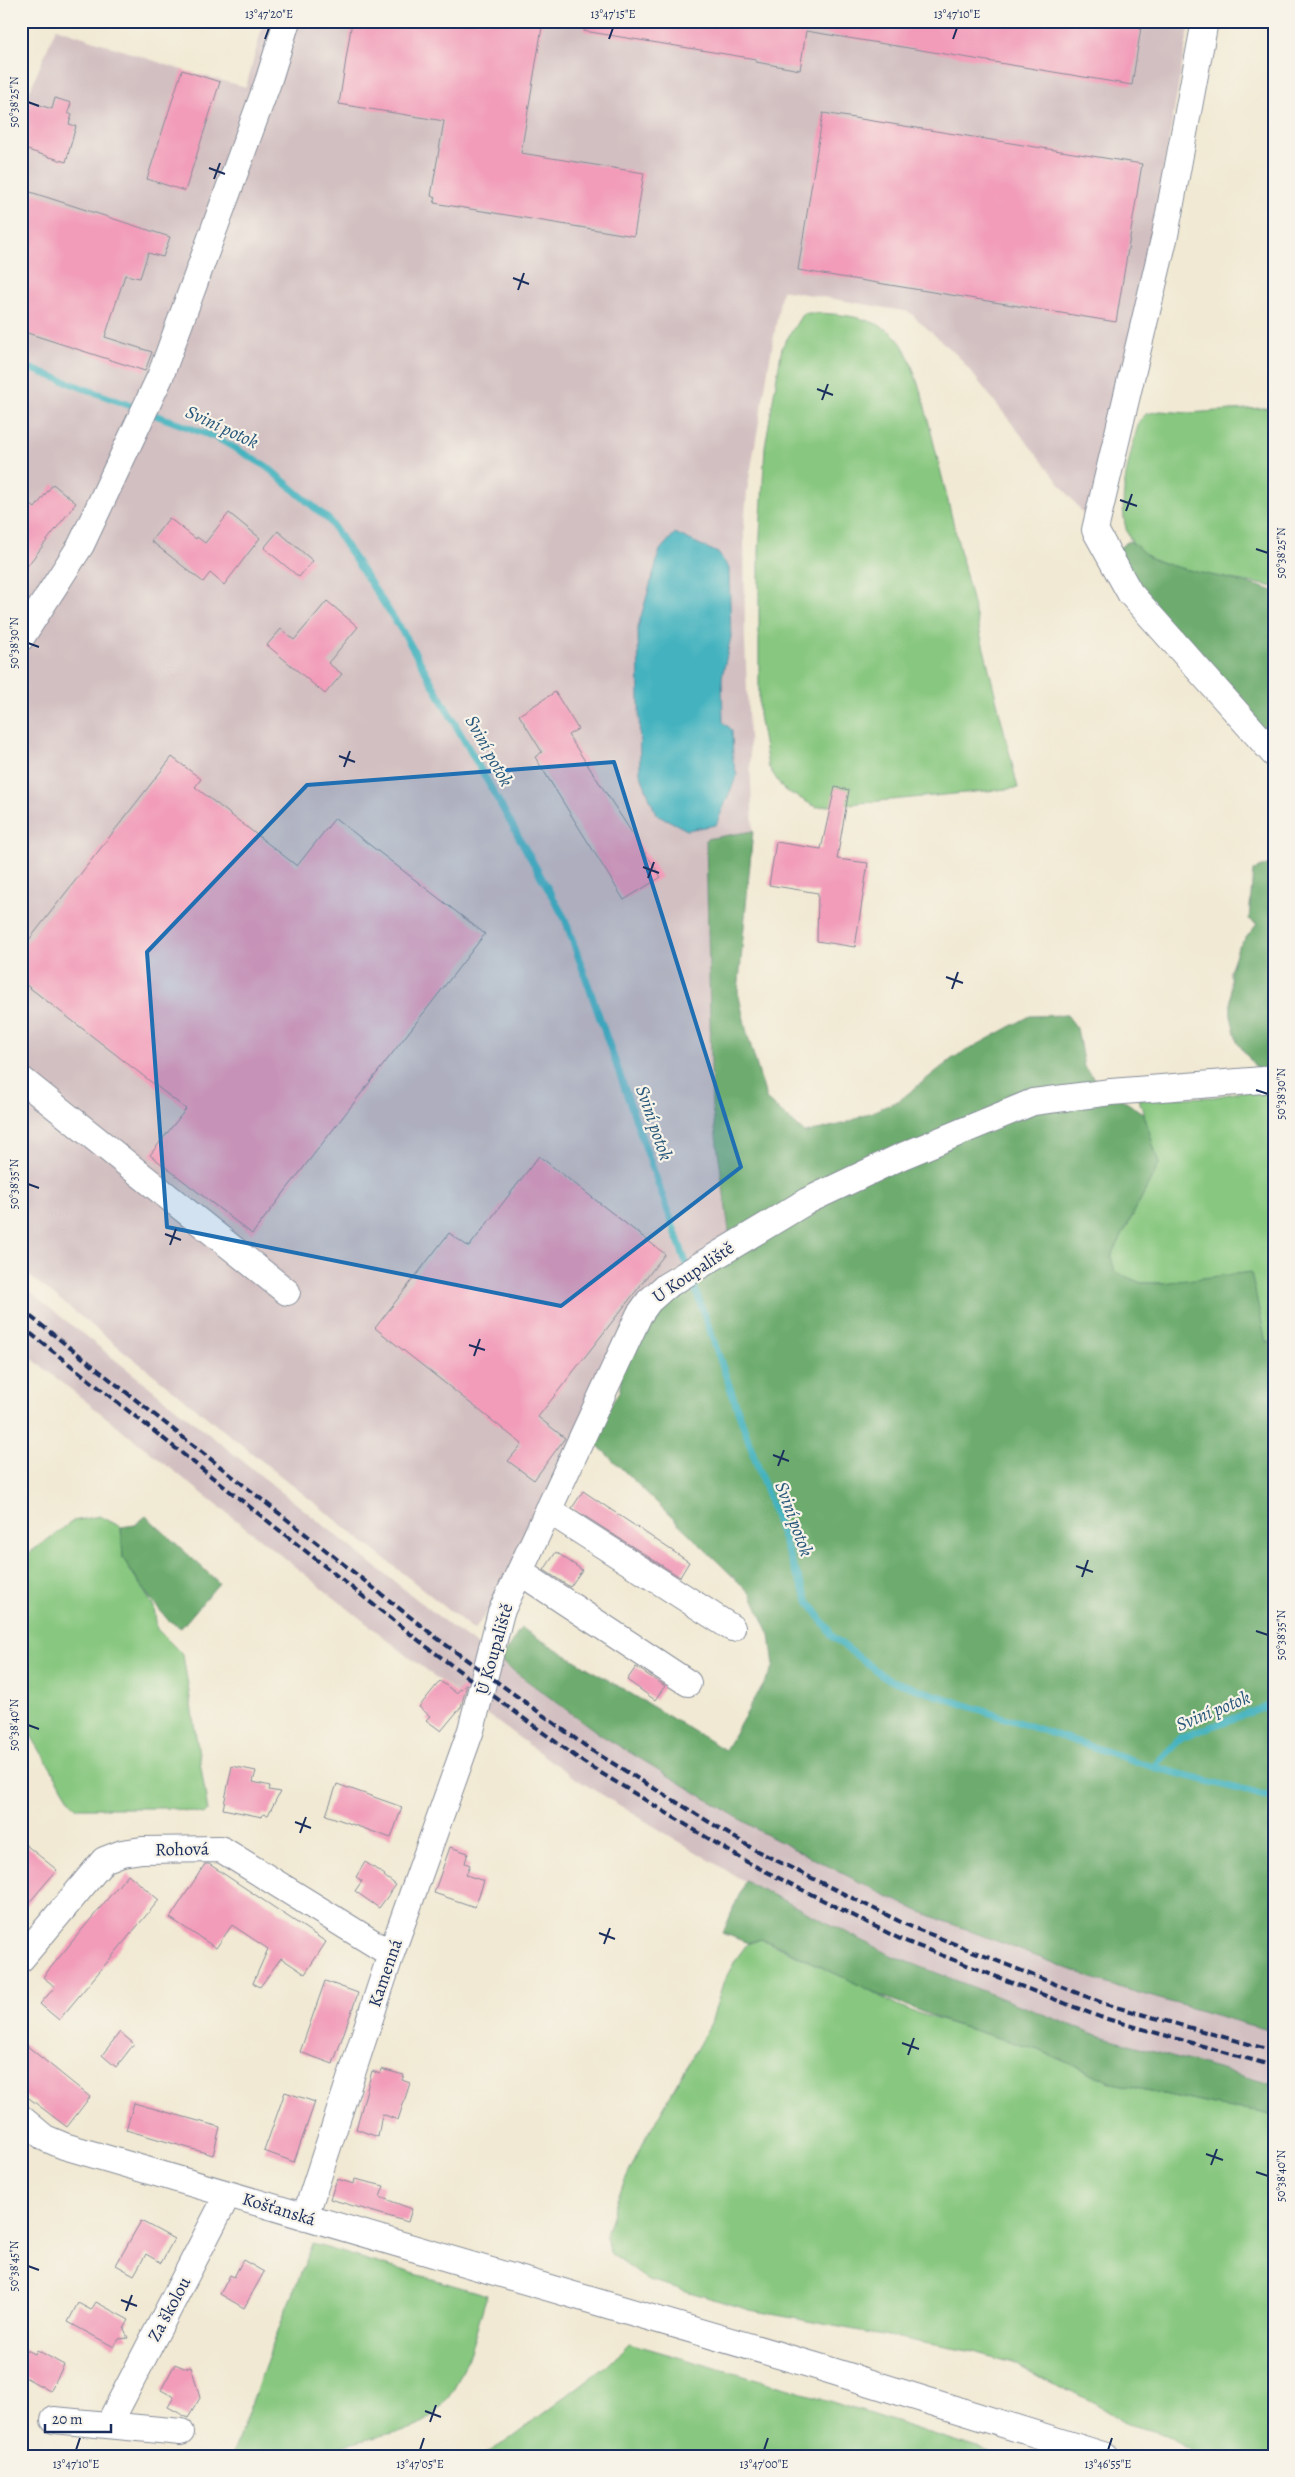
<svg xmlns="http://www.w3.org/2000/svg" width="1295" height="2477" viewBox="0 0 1295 2477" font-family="Alegreya,serif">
  <rect width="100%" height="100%" fill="#f7f3e8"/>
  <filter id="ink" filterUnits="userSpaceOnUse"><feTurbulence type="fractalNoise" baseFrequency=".02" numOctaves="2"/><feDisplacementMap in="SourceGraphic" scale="10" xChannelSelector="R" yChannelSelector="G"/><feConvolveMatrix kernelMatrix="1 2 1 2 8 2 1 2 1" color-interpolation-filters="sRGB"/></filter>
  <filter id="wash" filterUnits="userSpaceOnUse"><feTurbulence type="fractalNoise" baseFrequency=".0096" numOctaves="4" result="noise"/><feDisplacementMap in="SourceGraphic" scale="20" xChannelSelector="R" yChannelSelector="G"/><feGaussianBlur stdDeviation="1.12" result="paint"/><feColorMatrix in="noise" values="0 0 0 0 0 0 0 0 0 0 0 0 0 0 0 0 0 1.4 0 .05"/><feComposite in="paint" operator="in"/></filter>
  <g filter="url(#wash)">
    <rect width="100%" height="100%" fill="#f1e9d3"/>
    <path fill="#d2bfc1" d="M 264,21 L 1190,21 L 1141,295 L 1087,518 L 960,358 L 909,312 L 782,290 L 747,491 L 744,527 L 745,642 L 753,831 L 706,839 L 712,1107 L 730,1238 L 675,1273 L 495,1601 L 474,1630 L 21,1269 L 21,99 L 26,100 L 56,28 L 182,70 L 246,87 Z
      M 21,1285 L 453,1628 L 601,1735 L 914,1909 L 1111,1985 L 1274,2032 L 1274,2085 L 1094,2034 L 893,1956 L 739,1878 L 573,1777 L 423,1668 L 21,1350 Z"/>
    <path fill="#87c77f" stroke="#517b6e" d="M 803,313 C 836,313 886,315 904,348 C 912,362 916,380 922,395 L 1018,788 L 816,807 L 783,789 L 768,766 L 759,715 L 759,552 L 765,447 L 782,347 Z
      M 1262,408 L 1274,409 L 1274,587 C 1253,582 1231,580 1210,575 C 1190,572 1152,563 1138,550 C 1109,521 1130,457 1139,421 L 1146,414 L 1160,411 L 1189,413 Z
      M 1274,1085 L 1274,1341 L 1266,1342 L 1162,1283 L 1141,1283 L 1115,1272 L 1111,1257 L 1159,1164 L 1139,1099 L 1214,1097 Z
      M 100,1516 L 121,1527 L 123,1558 L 154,1607 L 157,1629 L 183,1655 L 208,1811 L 204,1814 L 169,1808 L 77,1808 L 70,1800 L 21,1719 L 21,1559 L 73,1521 Z
      M 761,1939 L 864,1987 L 904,2009 L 1041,2051 L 1113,2083 L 1218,2106 L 1258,2111 L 1274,2115 L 1274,2456 L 1202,2456 L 1160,2433 L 1127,2424 L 1095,2404 L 1010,2362 L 973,2352 L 750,2310 L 646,2279 L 610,2253 L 605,2238 L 618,2196 L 640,2149 L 711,2023 L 723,1983 L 736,1959 L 747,1944 Z
      M 313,2244 L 487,2295 C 471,2344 462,2409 409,2429 L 300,2456 L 232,2456 L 286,2309 Z
      M 629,2343 L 810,2395 L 1003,2456 L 482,2456 L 507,2441 L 607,2365 Z"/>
    <path fill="#6dac6e" stroke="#446e66" d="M 1129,541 C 1138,545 1145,557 1157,561 C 1195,574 1236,578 1274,591 L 1274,744 L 1135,585 L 1116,550 Z
      M 753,831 L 738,992 L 747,1033 L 767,1100 L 805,1133 L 846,1123 L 900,1100 L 953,1058 L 1030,1016 L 1067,1015 L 1077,1028 L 1084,1067 L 1099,1084 L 1144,1114 L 1159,1164 L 1111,1257 L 1115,1272 L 1141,1283 L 1162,1283 L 1251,1272 L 1266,1342 L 1274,1341 L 1274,2032 L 1111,1985 L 913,1909 L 763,1833 L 601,1735 L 500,1661 L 521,1628 L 725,1750 L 774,1666 L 770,1635 L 752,1595 L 590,1438 L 620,1390 L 622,1329 L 730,1238 L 712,1107 L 706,839 Z
      M 1274,862 L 1274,1069 L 1260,1073 L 1237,1042 L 1231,1016 L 1230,971 L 1238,948 L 1257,924 L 1249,919 L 1253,871 Z
      M 146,1516 L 219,1583 L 181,1628 L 168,1620 L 149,1597 L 123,1558 L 121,1527 L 135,1525 Z
      M 745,1881 L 893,1956 L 1094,2034 L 1274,2085 L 1274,2115 L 1258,2111 L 1218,2106 L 1113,2083 L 1041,2051 L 947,2022 L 882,1996 L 774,1944 L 761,1939 L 748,1943 L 723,1933 Z"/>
    <path fill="#44b3bf" stroke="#30718e" d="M 675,533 L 718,553 L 729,568 L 731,637 L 722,677 L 723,722 L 732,730 L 733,760 L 737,775 L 716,825 L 687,830 L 656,814 L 640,773 L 638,627 L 660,550 Z"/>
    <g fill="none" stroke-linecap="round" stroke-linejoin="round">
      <path stroke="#44b3bf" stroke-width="7" d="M 21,365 L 217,438 L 266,466 L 329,520 L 406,637 L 565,919 L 791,1561 L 808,1600 L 834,1638 L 887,1679 L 1153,1767 L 1274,1798
        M 1153,1767 L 1182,1737 L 1274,1704"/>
    </g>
    <g id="blocks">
      <path fill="#f29cb9" d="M 352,21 L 543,21 L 521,153 L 644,173 L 634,236 L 434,203 L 436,198 L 431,196 L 444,121 L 339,104 Z
        M 585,21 L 1142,21 L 1132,85 L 806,31 L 800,70 L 756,62 L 756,59 L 584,31 Z
        M 182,70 L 220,82 L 185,191 L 147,179 Z
        M 55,98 L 71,103 L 68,113 L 72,115 L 69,124 L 76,126 L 66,162 L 21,148 L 21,99 L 52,109 Z
        M 823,113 L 1142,164 L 1116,322 L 798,270 Z
        M 21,189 L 170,237 L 163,257 L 148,253 L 140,278 L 125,275 L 105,337 L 152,352 L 145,371 L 21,331 Z
        M 53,484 L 76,503 L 21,574 L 21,498 L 35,508 Z
        M 229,513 L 260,538 L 224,585 L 210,573 L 203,582 L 151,541 L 169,518 L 196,539 L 197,537 L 205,543 Z
        M 278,531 L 313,561 L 299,577 L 264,548 Z
        M 327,601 L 358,627 L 328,663 L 342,674 L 325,694 L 267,645 L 281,629 L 294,640 Z
        M 555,692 L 578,729 L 568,735 L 661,877 L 624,900 L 535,757 L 542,752 L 519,715 Z
        M 172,757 L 201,779 L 195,787 L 297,866 L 335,818 L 485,934 L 252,1234 L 150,1155 L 186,1109 L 21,981 L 21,950 Z
        M 835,787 L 849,790 L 837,859 L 868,863 L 855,947 L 817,941 L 818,893 L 769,885 L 776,842 L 821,849 Z
        M 539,1156 L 665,1254 L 538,1417 L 565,1438 L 534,1480 L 508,1461 L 522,1444 L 375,1328 L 449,1233 L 469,1247 Z
        M 583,1491 L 689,1562 L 680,1577 L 572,1508 Z
        M 556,1552 L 582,1570 L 570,1587 L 544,1570 Z
        M 636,1667 L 665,1686 L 655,1700 L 627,1680 Z
        M 440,1681 L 456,1693 L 467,1684 L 461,1707 L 441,1731 L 426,1720 L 430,1716 L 419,1707 Z
        M 232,1766 L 256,1771 L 253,1782 L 270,1786 L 269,1790 L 280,1792 L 268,1815 L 263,1814 L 262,1817 L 223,1809 Z
        M 337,1784 L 402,1807 L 391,1838 L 326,1815 Z
        M 21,1841 L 57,1870 L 21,1912 Z
        M 450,1847 L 468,1853 L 465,1863 L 470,1865 L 466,1875 L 484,1881 L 475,1907 L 434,1893 Z
        M 365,1862 L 385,1875 L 384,1876 L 396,1885 L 379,1908 L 355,1891 L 362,1881 L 356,1877 Z
        M 205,1864 L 209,1864 L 326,1942 L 305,1974 L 281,1958 L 260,1987 L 253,1983 L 268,1949 L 232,1925 L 216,1948 L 170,1918 Z
        M 128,1874 L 159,1900 L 59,2020 L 40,2004 L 55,1987 L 43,1977 Z
        M 325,1981 L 358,1993 L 333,2064 L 300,2052 Z
        M 120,2032 L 134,2044 L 116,2067 L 102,2055 Z
        M 21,2041 L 90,2097 L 67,2127 L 21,2092 Z
        M 381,2069 L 404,2075 L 402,2080 L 410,2083 L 398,2120 L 382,2114 L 378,2137 L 356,2129 L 372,2071 L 380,2074 Z
        M 285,2092 L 315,2102 L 294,2162 L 264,2151 Z
        M 134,2103 L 220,2127 L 213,2155 L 126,2130 Z
        M 337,2179 L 354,2184 L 355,2179 L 384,2186 L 380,2197 L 412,2209 L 408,2222 L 330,2199 Z
        M 141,2221 L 174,2239 L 161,2263 L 146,2254 L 134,2275 L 116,2265 Z
        M 243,2260 L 264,2272 L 244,2308 L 220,2294 L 230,2275 L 234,2277 Z
        M 96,2302 L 129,2320 L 124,2329 L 128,2338 L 119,2339 L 114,2347 L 68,2322 L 78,2303 L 91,2310 Z
        M 21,2347 L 35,2354 L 37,2350 L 64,2365 L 50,2391 L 21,2375 Z
        M 175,2364 L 184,2368 L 191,2366 L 200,2398 L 188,2418 L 168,2407 L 174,2397 L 161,2390 Z"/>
    </g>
  </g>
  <g filter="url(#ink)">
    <use href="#blocks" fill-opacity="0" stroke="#868c98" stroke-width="1"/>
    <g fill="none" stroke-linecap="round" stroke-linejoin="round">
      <g stroke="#868c98" stroke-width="28">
        <path id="minor" d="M 1205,21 L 1165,235 L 1095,530 L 1130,593 L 1274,754
          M 21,638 L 81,545 L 160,377 L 268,82 L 287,21
          M 21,1079 L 287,1292
          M 548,1510 L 732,1628
          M 520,1572 L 688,1683
          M 21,1959 L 104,1860 L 122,1853 L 142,1850 L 221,1849 L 391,1954
          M 21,2118 L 45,2138 L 64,2146 L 816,2366 L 1106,2456
          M 305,2217 L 391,1954 L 471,1730 L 501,1612 L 639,1315 L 649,1301 L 666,1286 L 807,1201 L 900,1157 L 1033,1102 L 1111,1092 L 1263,1080 L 1274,1077
          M 54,2420 L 181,2432
          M 109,2424 L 228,2194"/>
      </g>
      <use href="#minor" stroke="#fff" stroke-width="26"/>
      <path stroke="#1b2f5e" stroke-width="4" stroke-dasharray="8 4" stroke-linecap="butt" d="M 21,1309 L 438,1639 L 591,1750 L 755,1850 L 907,1925 L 1105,2004 L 1274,2051
        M 21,1326 L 427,1647 L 583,1762 L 747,1862 L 900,1939 L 1100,2017 L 1274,2066"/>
    </g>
  </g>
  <path fill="#1f6fb2" fill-opacity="0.2" stroke="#1f6fb2" stroke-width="4" stroke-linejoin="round" d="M 614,762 L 741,1167 L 561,1306 L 167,1227 L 147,952 L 307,785 Z"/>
  <path fill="none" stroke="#1b2f5e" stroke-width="2" d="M 265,39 L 269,28M 609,39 L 613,28M 953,39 L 957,28M 28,102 L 39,106M 209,168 L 225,174M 214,179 L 220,163M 513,278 L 529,284M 518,290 L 524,273M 817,389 L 833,395M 822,400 L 828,384M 1120,500 L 1137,506M 1126,511 L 1132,494M 1256,549 L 1268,553M 28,643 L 39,647M 339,756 L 355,762M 344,767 L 350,751M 643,867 L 659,873M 648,878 L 654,862M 946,977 L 963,983M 952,989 L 958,972M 1256,1090 L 1268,1094M 28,1184 L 39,1188M 165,1234 L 181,1240M 170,1245 L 176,1229M 469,1345 L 485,1350M 474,1356 L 480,1339M 773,1455 L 789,1461M 778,1466 L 784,1450M 1076,1566 L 1093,1572M 1082,1577 L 1088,1560M 1256,1631 L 1268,1635M 28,1725 L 39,1729M 295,1822 L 311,1828M 300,1833 L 306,1817M 599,1933 L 615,1939M 604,1944 L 610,1928M 902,2043 L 919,2049M 908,2055 L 914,2038M 1206,2154 L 1223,2160M 1211,2165 L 1217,2149M 1256,2172 L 1268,2176M 28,2266 L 39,2270M 121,2300 L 137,2306M 126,2311 L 132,2295M 425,2411 L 441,2417M 430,2422 L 436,2405M 76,2450 L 80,2438M 420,2450 L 424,2438M 764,2450 L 768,2438M 1108,2450 L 1112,2438"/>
  <g text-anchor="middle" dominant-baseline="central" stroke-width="4.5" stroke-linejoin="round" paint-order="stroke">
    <g font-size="18" fill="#1b2f5e" stroke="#f7f3e8">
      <text transform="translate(693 1272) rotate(-34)">U Koupaliště</text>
      <text transform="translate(494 1649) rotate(-74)">U Koupaliště</text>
      <text transform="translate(182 1849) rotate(-1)">Rohová</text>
      <text transform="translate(385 1973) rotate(-71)">Kamenná</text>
      <text transform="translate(279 2209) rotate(17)">Košťanská</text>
      <text transform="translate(169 2309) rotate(-62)">Za školou</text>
    </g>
    <g font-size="19" font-style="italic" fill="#27577b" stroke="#f7f3e8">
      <text transform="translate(222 427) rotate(25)">Sviní potok</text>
      <text transform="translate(489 751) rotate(61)">Sviní potok</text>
      <text transform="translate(654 1123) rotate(71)">Sviní potok</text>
      <text transform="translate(794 1519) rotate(70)">Sviní potok</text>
      <text transform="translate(1213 1711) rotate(-22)">Sviní potok</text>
    </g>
  </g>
  <rect width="1295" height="2477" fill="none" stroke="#f7f3e8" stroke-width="55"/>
  <path d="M45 2424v8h66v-8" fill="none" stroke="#1b2f5e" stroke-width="2.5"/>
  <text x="52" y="2424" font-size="15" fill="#1b2f5e" stroke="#f7f3e8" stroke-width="4" paint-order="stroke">20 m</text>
  <rect x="28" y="28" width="1240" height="2422" fill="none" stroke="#1b2f5e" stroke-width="2"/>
  <g font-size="12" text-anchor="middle" fill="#1b2f5e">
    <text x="269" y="18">13°47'20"E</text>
    <text x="613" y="18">13°47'15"E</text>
    <text x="957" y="18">13°47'10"E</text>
    <text transform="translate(14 102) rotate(-90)" y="4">50°38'25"N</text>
    <text transform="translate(1281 553) rotate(-90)" y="4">50°38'25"N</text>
    <text transform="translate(14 643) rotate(-90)" y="4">50°38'30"N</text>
    <text transform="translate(1281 1094) rotate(-90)" y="4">50°38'30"N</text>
    <text transform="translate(14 1184) rotate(-90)" y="4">50°38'35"N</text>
    <text transform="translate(1281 1635) rotate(-90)" y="4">50°38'35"N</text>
    <text transform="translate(14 1725) rotate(-90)" y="4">50°38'40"N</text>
    <text transform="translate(1281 2176) rotate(-90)" y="4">50°38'40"N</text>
    <text transform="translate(14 2266) rotate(-90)" y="4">50°38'45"N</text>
    <text x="76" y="2468">13°47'10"E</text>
    <text x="420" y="2468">13°47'05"E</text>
    <text x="764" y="2468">13°47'00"E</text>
    <text x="1108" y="2468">13°46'55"E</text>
  </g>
</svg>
